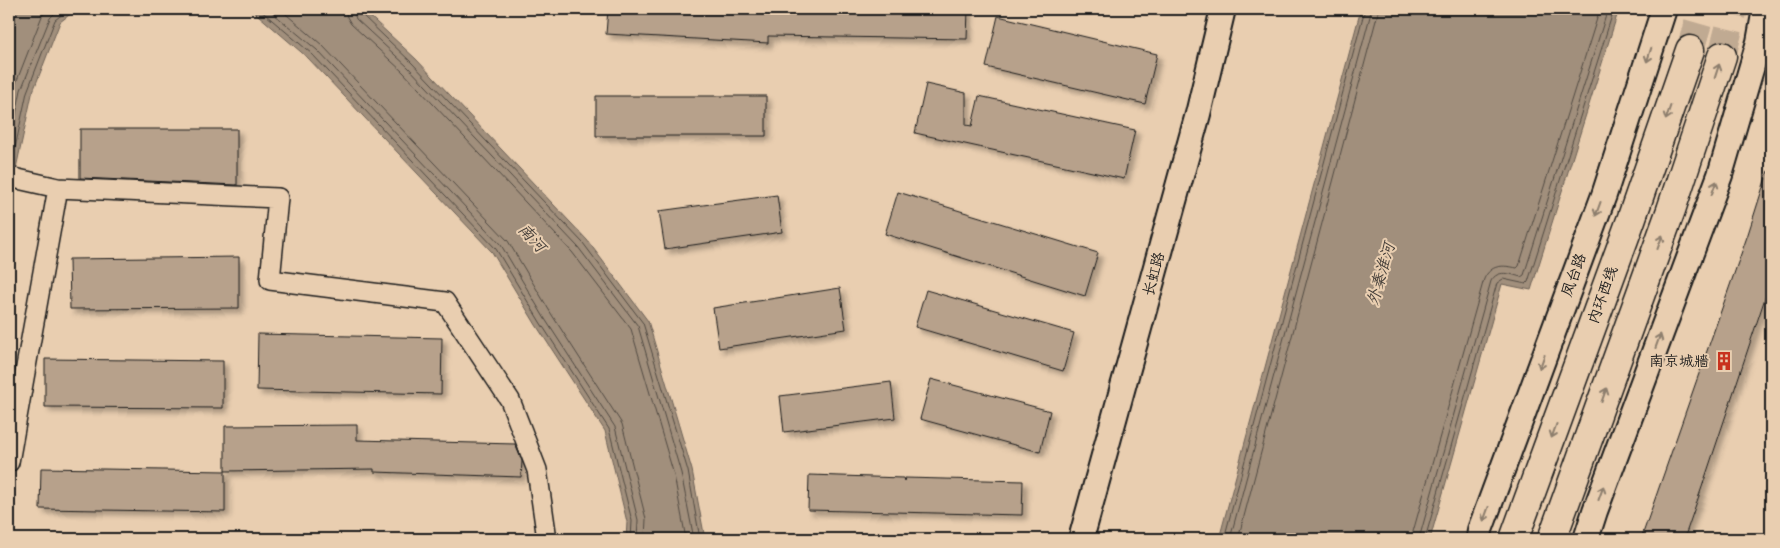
<svg xmlns="http://www.w3.org/2000/svg" width="1780" height="548" viewBox="0 0 1780 548" font-family="Pangolin,'LXGW WenKai TC',sans-serif">
  <defs>
    <filter id="shadow"><feDropShadow dx="4.5" dy="4.5" stdDeviation="2.5" flood-color="#0004"/></filter>
  </defs>
  <rect width="100%" height="100%" fill="#e9ceb0"/>
  <filter id="ink" filterUnits="userSpaceOnUse"><feTurbulence type="fractalNoise" baseFrequency=".02" numOctaves="2"/><feDisplacementMap in="SourceGraphic" scale="10" xChannelSelector="R" yChannelSelector="G"/><feConvolveMatrix kernelMatrix="1 2 1 2 8 2 1 2 1" color-interpolation-filters="sRGB"/></filter>
  <g filter="url(#ink)">
    <path fill="#a18f7c" stroke="#6c6156" d="M 9,9 L 77,9 L 60,22 L 32,94 L 9,201 Z
      M 251,9 L 362,9 L 416,59 L 587,240 L 648,321 L 692,470 L 705,539 L 626,539 L 627,522 L 605,431 L 536,325 L 492,252 L 308,58 Z
      M 1361,9 L 1619,9 L 1531,290 L 1502,284 L 1430,539 L 1219,539 Z"/>
    <g fill="none" stroke-linecap="round" stroke-linejoin="round">
      <path stroke="#514a42" stroke-width="1" d="M 259,9 L 312,54 L 496,249 L 540,322 L 609,429 L 632,521 L 631,539
        M 268,9 L 317,50 L 501,245 L 545,319 L 615,427 L 638,520 L 637,539
        M 280,9 L 322,45 L 508,241 L 552,315 L 622,424 L 646,519 L 645,539
        M 345,9 L 347,17 L 351,24 L 403,72 L 572,252 L 631,329 L 674,475 L 686,539
        M 353,9 L 356,19 L 408,67 L 578,247 L 638,326 L 681,473 L 694,539
        M 359,9 L 361,14 L 412,63 L 583,243 L 643,323 L 688,471 L 700,539
        M 9,113 L 14,88 L 42,16 L 47,9
        M 9,148 L 21,90 L 50,18 L 59,9
        M 11,167 L 27,92 L 55,20 L 69,9
        M 1224,539 L 1365,9
        M 1230,539 L 1372,9
        M 1238,539 L 1379,9
        M 1411,539 L 1484,279 C 1491,264 1503,265 1517,268 L 1519,266 L 1600,9
        M 1419,539 L 1491,281 C 1498,269 1510,274 1521,277 L 1524,275 L 1608,9
        M 1425,539 L 1497,283 L 1503,279 L 1526,284 L 1528,282 L 1614,9"/>
    </g>
    <path fill="#b7a18b" stroke="#1c1c1c" filter="url(#shadow)" d="M 608,9 L 968,9 L 967,39 L 768,36 L 768,43 L 606,34 Z
      M 998,16 L 1157,54 L 1145,104 L 986,67 Z
      M 926,84 L 966,93 L 966,125 L 972,126 L 979,96 L 1135,130 L 1124,179 L 915,133 Z
      M 596,96 L 766,96 L 766,136 L 596,136 Z
      M 80,129 L 237,129 L 237,185 L 80,178 Z
      M 1768,171 L 1771,171 L 1771,280 L 1702,487 L 1684,539 L 1641,539 L 1748,234 Z
      M 898,192 L 1098,253 L 1085,296 L 885,234 Z
      M 777,195 L 782,232 L 665,249 L 659,211 Z
      M 239,257 L 239,308 L 70,309 L 69,259 Z
      M 840,288 L 846,329 L 719,348 L 713,308 Z
      M 926,290 L 1074,333 L 1063,371 L 915,327 Z
      M 258,334 L 442,338 L 441,394 L 257,390 Z
      M 45,359 L 223,361 L 223,408 L 45,407 Z
      M 931,379 L 1050,411 L 1040,452 L 920,419 Z
      M 891,382 L 895,418 L 784,432 L 780,396 Z
      M 357,425 L 357,440 L 515,444 L 522,461 L 521,477 L 374,472 L 374,469 L 225,471 L 225,426 Z
      M 41,468 L 225,471 L 225,512 L 40,509 Z
      M 809,475 L 903,478 L 904,481 L 905,478 L 1023,481 L 1022,515 L 808,510 Z"/>
    <g fill="none" stroke-linecap="round" stroke-linejoin="round">
      <path stroke="#c0aa92" stroke-width="28" stroke-dasharray="28 14" stroke-linecap="butt" d="M 1690,50 L 1702,9
        M 1722,56 L 1734,9"/>
      <g stroke="#1c1c1c" stroke-width="22">
        <path id="minor" d="M 9,177 L 58,188 L 278,198 L 270,280 L 445,302 L 510,400 L 537,470 L 547,539
          M 9,462 L 58,188"/>
      </g>
      <g stroke="#1c1c1c" stroke-width="28">
        <path id="major" d="M 1081,539 L 1198,114 L 1223,9
          M 1479,539 L 1480,530 L 1604,195 L 1664,9
          M 1586,539 L 1595,511 L 1720,175 L 1759,42 L 1765,9"/>
      </g>
      <g stroke="#1c1c1c" stroke-width="31">
        <path id="highway" d="M 1514,539 L 1631,220 L 1690,50
          M 1552,539 L 1671,210 L 1722,56"/>
      </g>
      <use href="#minor" stroke="#e9ceb0" stroke-width="19"/>
      <use href="#major" stroke="#e9ceb0" stroke-width="24"/>
      <use href="#highway" stroke="#e9ceb0" stroke-width="28"/>
    </g>
    <defs><path id="oneway-shaft" d="M-6 0H5M1.5-3L5.5 0L1.5 3" fill="none" stroke-width="1.6" stroke-linecap="round" stroke-linejoin="round" transform="scale(1.25)"/></defs>
    <g stroke="#8d7e6d">
      <use href="#oneway-shaft" transform="translate(1649 55) rotate(108)"/>
      <use href="#oneway-shaft" transform="translate(1717 71) rotate(-72)"/>
      <use href="#oneway-shaft" transform="translate(1668 113) rotate(109)"/>
      <use href="#oneway-shaft" transform="translate(1714 188) rotate(-70)"/>
      <use href="#oneway-shaft" transform="translate(1598 209) rotate(110)"/>
      <use href="#oneway-shaft" transform="translate(1660 242) rotate(-70)"/>
      <use href="#oneway-shaft" transform="translate(1658 341) rotate(-70)"/>
      <use href="#oneway-shaft" transform="translate(1542 362) rotate(110)"/>
      <use href="#oneway-shaft" transform="translate(1604 395) rotate(-70)"/>
      <use href="#oneway-shaft" transform="translate(1554 431) rotate(110)"/>
      <use href="#oneway-shaft" transform="translate(1601 493) rotate(-70)"/>
      <use href="#oneway-shaft" transform="translate(1486 514) rotate(110)"/>
    </g>
  </g>
  <defs>
    <g id="building-bare" transform="scale(1.5)"><path d="M-4-6H4V6H1V3H-1V6H-4ZM-2.5-4.3h1.7v1.8h-1.7ZM.8-4.3h1.7v1.8H.8ZM-2.5-1h1.7V.8h-1.7ZM.8-1h1.7V.8H.8Z" fill="#c8321e" stroke="#e9ceb0" stroke-width="2.5" paint-order="stroke"/></g>
  </defs>
  <g fill-rule="evenodd">
    <use href="#building-bare" x="1724" y="361"/>
  </g>
  <g text-anchor="middle" dominant-baseline="central" stroke-width="4" stroke-linejoin="round" paint-order="stroke">
    <g font-size="15" fill="#1c1c1c" stroke="#e9ceb0">
      <text transform="translate(1154 274) rotate(-75)">长虹路</text>
      <text transform="translate(1574 275) rotate(-70)">凤台路</text>
      <text transform="translate(1603 295) rotate(-70)">内环西线</text>
    </g>
    <g font-size="15" fill="#1c1c1c" stroke="#e9ceb0" text-anchor="end">
      <text x="1709" y="361">南京城牆</text>
    </g>
    <g font-size="16" font-style="italic" fill="#443e39" stroke="#e9ceb0">
      <text transform="translate(532 238) rotate(47)">南河</text>
      <text transform="translate(1381 274) rotate(-74)">外秦淮河</text>
    </g>
  </g>
  <rect width="1780" height="548" fill="none" stroke="#e9ceb0" stroke-width="30"/>
  <rect x="15" y="15" width="1750" height="518" fill="none" stroke="#1c1c1c" stroke-width="2" filter="url(#ink)"/>
</svg>
